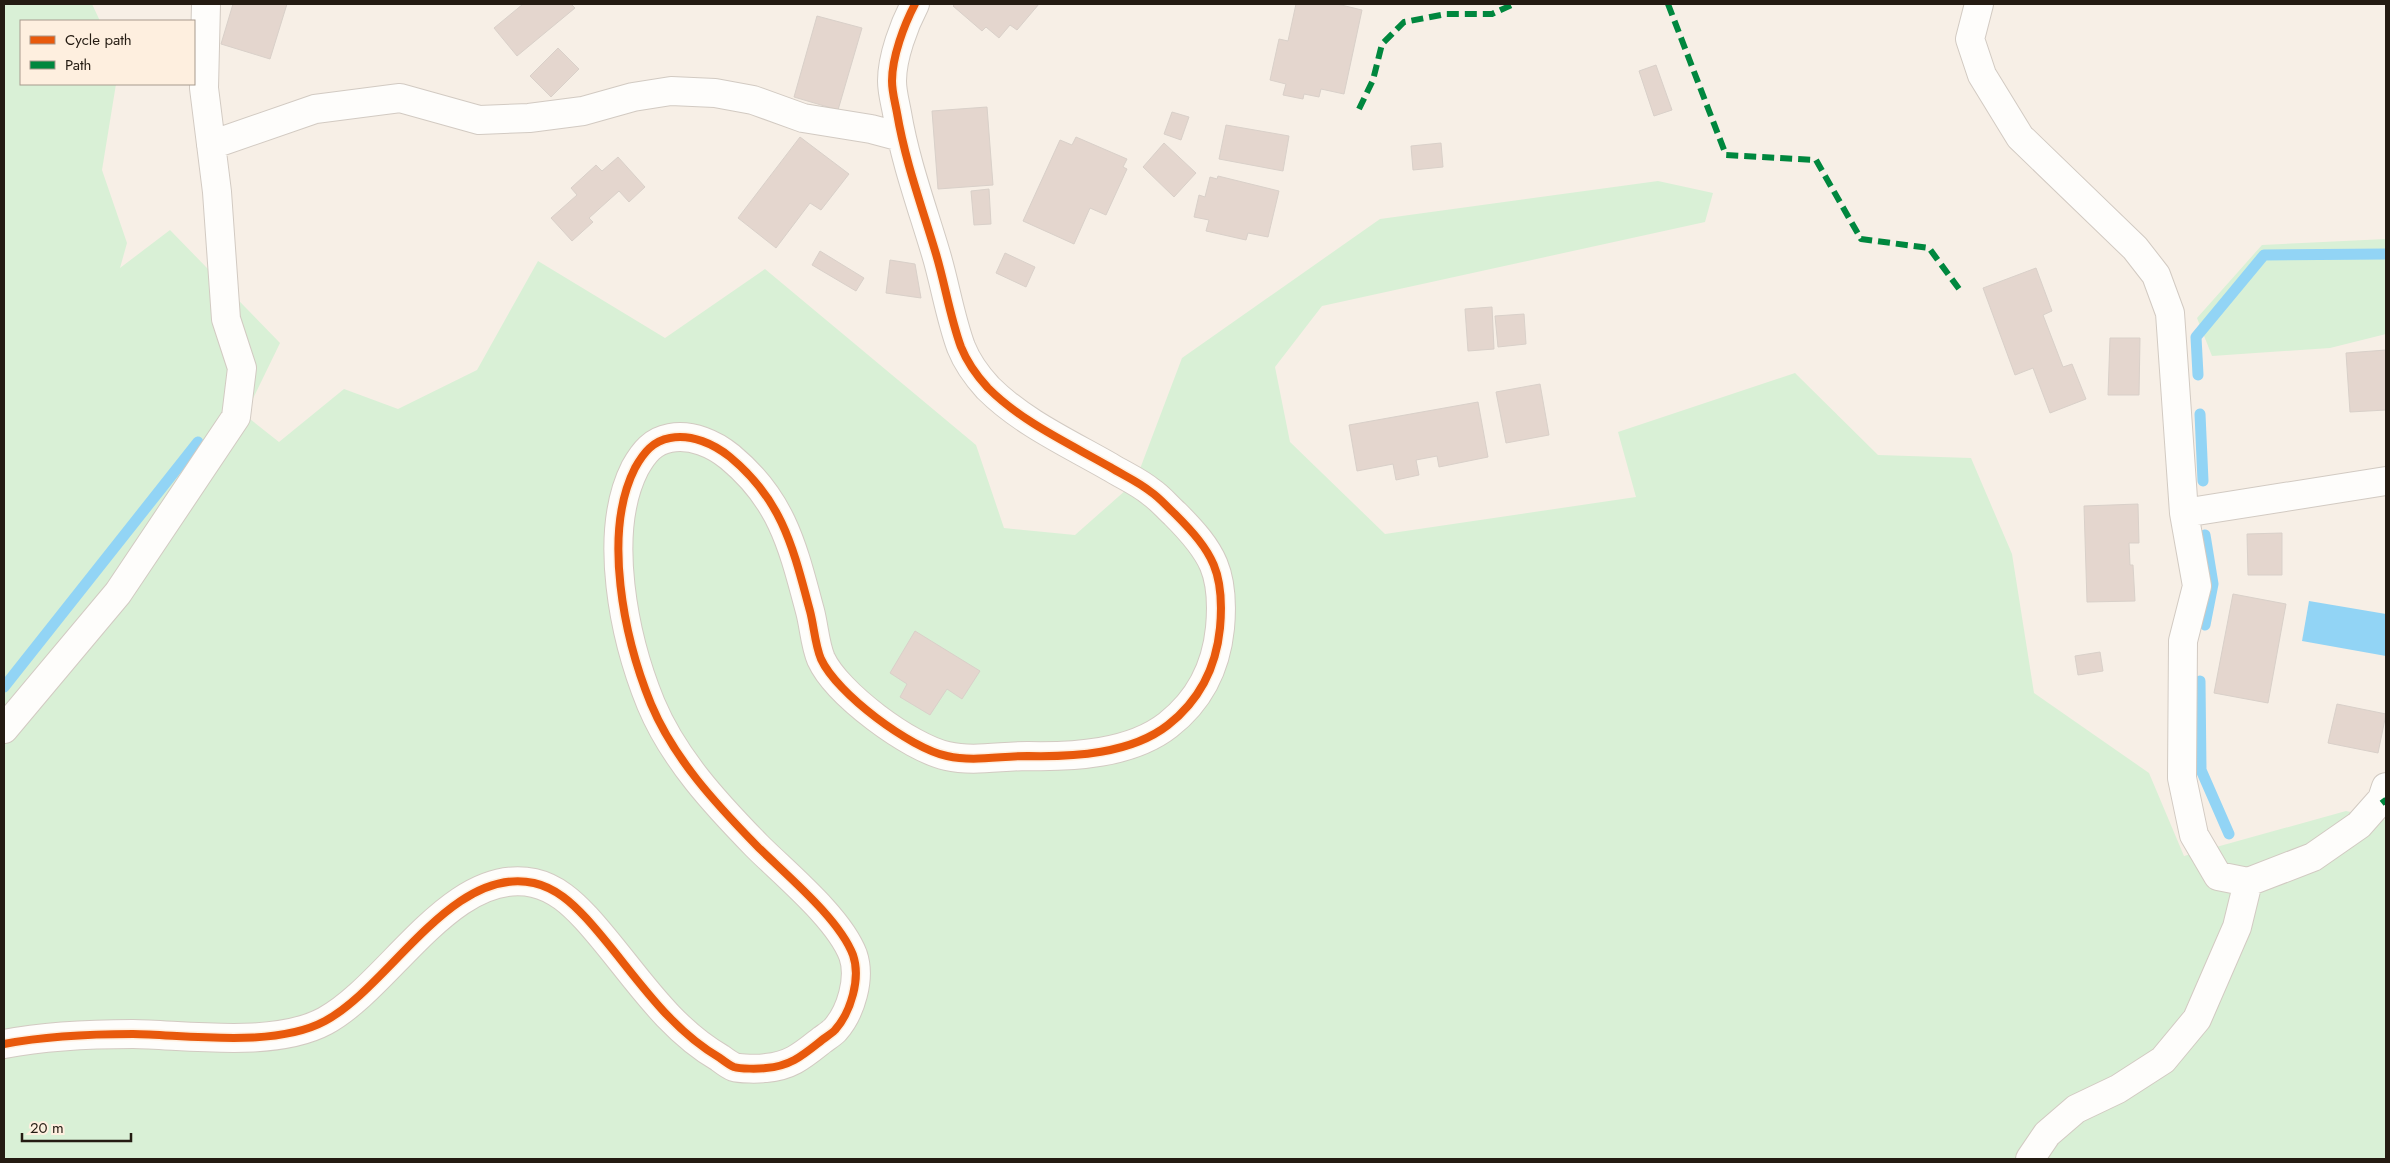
<svg xmlns="http://www.w3.org/2000/svg" width="2390" height="1163" viewBox="0 0 2390 1163" font-family="Jost,sans-serif">
  <rect width="100%" height="100%" fill="#f7efe6"/>
  <path fill="#d9f0d6" d="M 4,4 L 92,4 L 100,21 L 21,21 L 21,84 L 116,84 L 102,170 L 127,243 L 120,268 L 170,230 L 280,343 L 245,415 L 279,442 L 344,389 L 398,409 L 477,370 L 538,261 L 665,338 L 765,269 L 976,445 L 1004,528 L 1075,535 L 1135,482 L 1182,358 L 1380,219 L 1658,181 L 1713,193 L 1705,222 L 1322,306 L 1275,367 L 1290,442 L 1385,534 L 1636,497 L 1618,432 L 1795,373 L 1878,455 L 1971,458 L 2012,554 L 2034,693 L 2149,773 L 2184,856 L 2346,811 L 2386,820 L 2386,1159 L 4,1159 Z
    M 2386,239 L 2386,334 L 2330,348 L 2212,356 L 2197,318 L 2262,245 Z"/>
  <path fill="#92d4f5" d="M 2309,601 L 2386,614 L 2386,656 L 2302,641 Z"/>
  <g fill="none" stroke-linecap="round" stroke-linejoin="round">
    <path stroke="#92d4f5" stroke-width="11" d="M 2198,375 L 2196,337 L 2264,255 L 2386,254
      M 2200,414 L 2203,481
      M 2205,535 L 2213,584 L 2205,625
      M 2200,681 L 2201,770 L 2229,834
      M 4,687 L 198,442"/>
  </g>
  <path fill="#e4d6ce" stroke="#d9d0c9" d="M 233,4 L 287,4 L 270,59 L 221,44 Z
    M 523,4 L 571,4 L 575,8 L 517,56 L 494,28 Z
    M 955,4 L 1039,4 L 1017,30 L 1010,25 L 999,38 L 986,27 L 982,31 L 953,6 Z
    M 1296,4 L 1337,4 L 1362,10 L 1344,94 L 1321,89 L 1319,97 L 1304,94 L 1303,99 L 1283,95 L 1286,84 L 1270,80 L 1279,39 L 1288,41 Z
    M 817,16 L 862,28 L 838,110 L 794,97 Z
    M 558,48 L 579,69 L 551,97 L 530,76 Z
    M 1656,65 L 1672,110 L 1654,116 L 1639,71 Z
    M 987,107 L 993,185 L 938,189 L 932,111 Z
    M 1172,112 L 1189,117 L 1181,140 L 1164,134 Z
    M 1226,125 L 1289,136 L 1283,171 L 1219,159 Z
    M 800,137 L 849,174 L 821,210 L 810,203 L 776,248 L 738,218 Z
    M 1076,137 L 1127,159 L 1123,167 L 1127,169 L 1106,215 L 1090,208 L 1074,244 L 1023,221 L 1060,140 L 1072,145 Z
    M 1164,143 L 1196,173 L 1174,197 L 1143,167 Z
    M 1441,143 L 1443,167 L 1413,170 L 1411,146 Z
    M 618,157 L 645,187 L 629,202 L 619,191 L 589,218 L 593,222 L 572,241 L 551,218 L 577,195 L 571,188 L 596,165 L 602,171 Z
    M 1218,176 L 1279,191 L 1268,237 L 1248,233 L 1246,240 L 1206,231 L 1209,220 L 1194,217 L 1199,195 L 1205,197 L 1210,177 L 1217,179 Z
    M 989,189 L 991,224 L 974,225 L 971,191 Z
    M 820,251 L 864,278 L 856,291 L 812,265 Z
    M 1005,253 L 1035,267 L 1026,287 L 996,273 Z
    M 890,260 L 915,264 L 921,298 L 886,293 Z
    M 2036,268 L 2052,311 L 2043,315 L 2063,367 L 2072,364 L 2086,399 L 2050,413 L 2033,368 L 2015,375 L 1983,288 Z
    M 1492,307 L 1494,349 L 1468,351 L 1465,309 Z
    M 1524,314 L 1526,344 L 1498,347 L 1495,316 Z
    M 2110,338 L 2140,338 L 2139,395 L 2108,395 Z
    M 2386,350 L 2386,410 L 2350,412 L 2346,353 Z
    M 1540,384 L 1549,435 L 1506,443 L 1496,392 Z
    M 1478,402 L 1488,457 L 1439,467 L 1437,456 L 1416,460 L 1419,475 L 1396,480 L 1393,464 L 1357,471 L 1349,425 Z
    M 2138,504 L 2139,543 L 2129,543 L 2130,565 L 2133,565 L 2135,601 L 2087,602 L 2084,506 Z
    M 2282,533 L 2282,575 L 2248,575 L 2247,534 Z
    M 2233,594 L 2286,604 L 2268,703 L 2214,693 Z
    M 915,631 L 980,671 L 962,699 L 947,689 L 930,715 L 900,697 L 907,684 L 890,673 Z
    M 2100,652 L 2103,671 L 2078,675 L 2075,656 Z
    M 2337,704 L 2386,714 L 2378,753 L 2328,743 Z"/>
  <g fill="none" stroke-linecap="round" stroke-linejoin="round">
    <g stroke="#d2cac2" stroke-width="30">
      <path id="street" d="M 1979,4 L 1970,39 L 1982,75 L 2020,137 L 2135,248 L 2156,275 L 2170,313 L 2184,513 L 2197,586 L 2183,641 L 2182,778 L 2194,835 L 2218,876 L 2248,882 L 2313,857 L 2359,825 L 2382,799 L 2386,787
        M 211,145 L 315,109 L 400,98 L 479,120 L 529,118 L 583,111 L 633,97 L 671,91 L 715,93 L 753,100 L 803,118 L 871,129 L 901,137
        M 2184,513 L 2386,481
        M 4,729 L 118,593 L 236,417 L 242,368 L 226,319 L 217,192 L 204,88 L 206,4
        M 4,1044 C 46,1036 90,1034 133,1034 C 189,1035 275,1048 325,1021 C 390,986 452,865 534,883 C 556,888 572,903 586,918 C 630,966 663,1025 720,1058 C 724,1061 729,1065 734,1067 C 740,1069 759,1069 766,1068 C 791,1066 803,1055 822,1040 C 826,1037 831,1034 835,1030 C 851,1012 861,978 853,955 C 839,918 785,874 757,846 C 716,804 674,759 651,704 C 624,638 602,533 635,468 C 644,452 653,441 670,438 C 692,434 714,444 730,457 C 783,501 793,548 810,611 C 814,626 815,645 821,659 C 837,694 910,748 947,756 C 973,762 1001,756 1028,756 C 1073,757 1131,754 1168,725 C 1200,700 1216,668 1220,628 C 1225,573 1213,552 1175,514 C 1167,507 1160,498 1151,492 C 1139,482 1123,475 1110,467 C 1068,443 1022,422 988,388 C 977,376 967,362 961,347 C 950,317 945,284 936,254 C 922,207 905,161 897,113 C 895,102 892,92 892,81 C 892,57 904,25 915,4
        M 2030,1159 L 2047,1134 L 2076,1109 L 2118,1089 L 2163,1060 L 2197,1019 L 2237,927 L 2248,882"/>
    </g>
    <use href="#street" stroke="#fefdfb" stroke-width="28"/>
    <path stroke="#00873e" stroke-width="6" stroke-dasharray="12 6" stroke-linecap="butt" d="M 1668,4 L 1726,155 L 1816,160 L 1861,239 L 1929,248 L 1962,293
      M 1359,109 L 1373,80 L 1382,44 L 1404,22 L 1446,14 L 1492,14 L 1514,4
      M 2382,799 L 2386,804"/>
    <g stroke="#feefdf" stroke-width="11">
      <path id="cycleway" d="M 4,1044 C 46,1036 90,1034 133,1034 C 189,1035 275,1048 325,1021 C 390,986 452,865 534,883 C 556,888 572,903 586,918 C 630,966 663,1025 720,1058 C 724,1061 729,1065 734,1067 C 740,1069 759,1069 766,1068 C 791,1066 803,1055 822,1040 C 826,1037 831,1034 835,1030 C 851,1012 861,978 853,955 C 839,918 785,874 757,846 C 716,804 674,759 651,704 C 624,638 602,533 635,468 C 644,452 653,441 670,438 C 692,434 714,444 730,457 C 783,501 793,548 810,611 C 814,626 815,645 821,659 C 837,694 910,748 947,756 C 973,762 1001,756 1028,756 C 1073,757 1131,754 1168,725 C 1200,700 1216,668 1220,628 C 1225,573 1213,552 1175,514 C 1167,507 1160,498 1151,492 C 1139,482 1123,475 1110,467 C 1068,443 1022,422 988,388 C 977,376 967,362 961,347 C 950,317 945,284 936,254 C 922,207 905,161 897,113 C 895,102 892,92 892,81 C 892,57 904,25 915,4"/>
    </g>
    <use href="#cycleway" stroke="#e8590c" stroke-width="8"/>
  </g>
  <rect width="2390" height="1163" fill="none" stroke="#241b12" stroke-width="10"/>
  <rect x="20" y="20" width="175" height="65" fill="#feefdf" stroke="#a79a8d"/>
  <rect x="30" y="36" width="25" height="8" fill="#e8590c" stroke="#a79a8d"/>
  <text x="65" y="45" font-size="15" fill="#241b12">Cycle path</text>
  <rect x="30" y="61" width="25" height="8" fill="#00873e" stroke="#a79a8d"/>
  <text x="65" y="70" font-size="15" fill="#241b12">Path</text>
  <path d="M22 1133v8h109v-8" fill="none" stroke="#241b12" stroke-width="2.5"/>
  <text x="30" y="1133" font-size="15" fill="#241b12" stroke="#feefdf" stroke-width="4" paint-order="stroke">20 m</text>
</svg>
